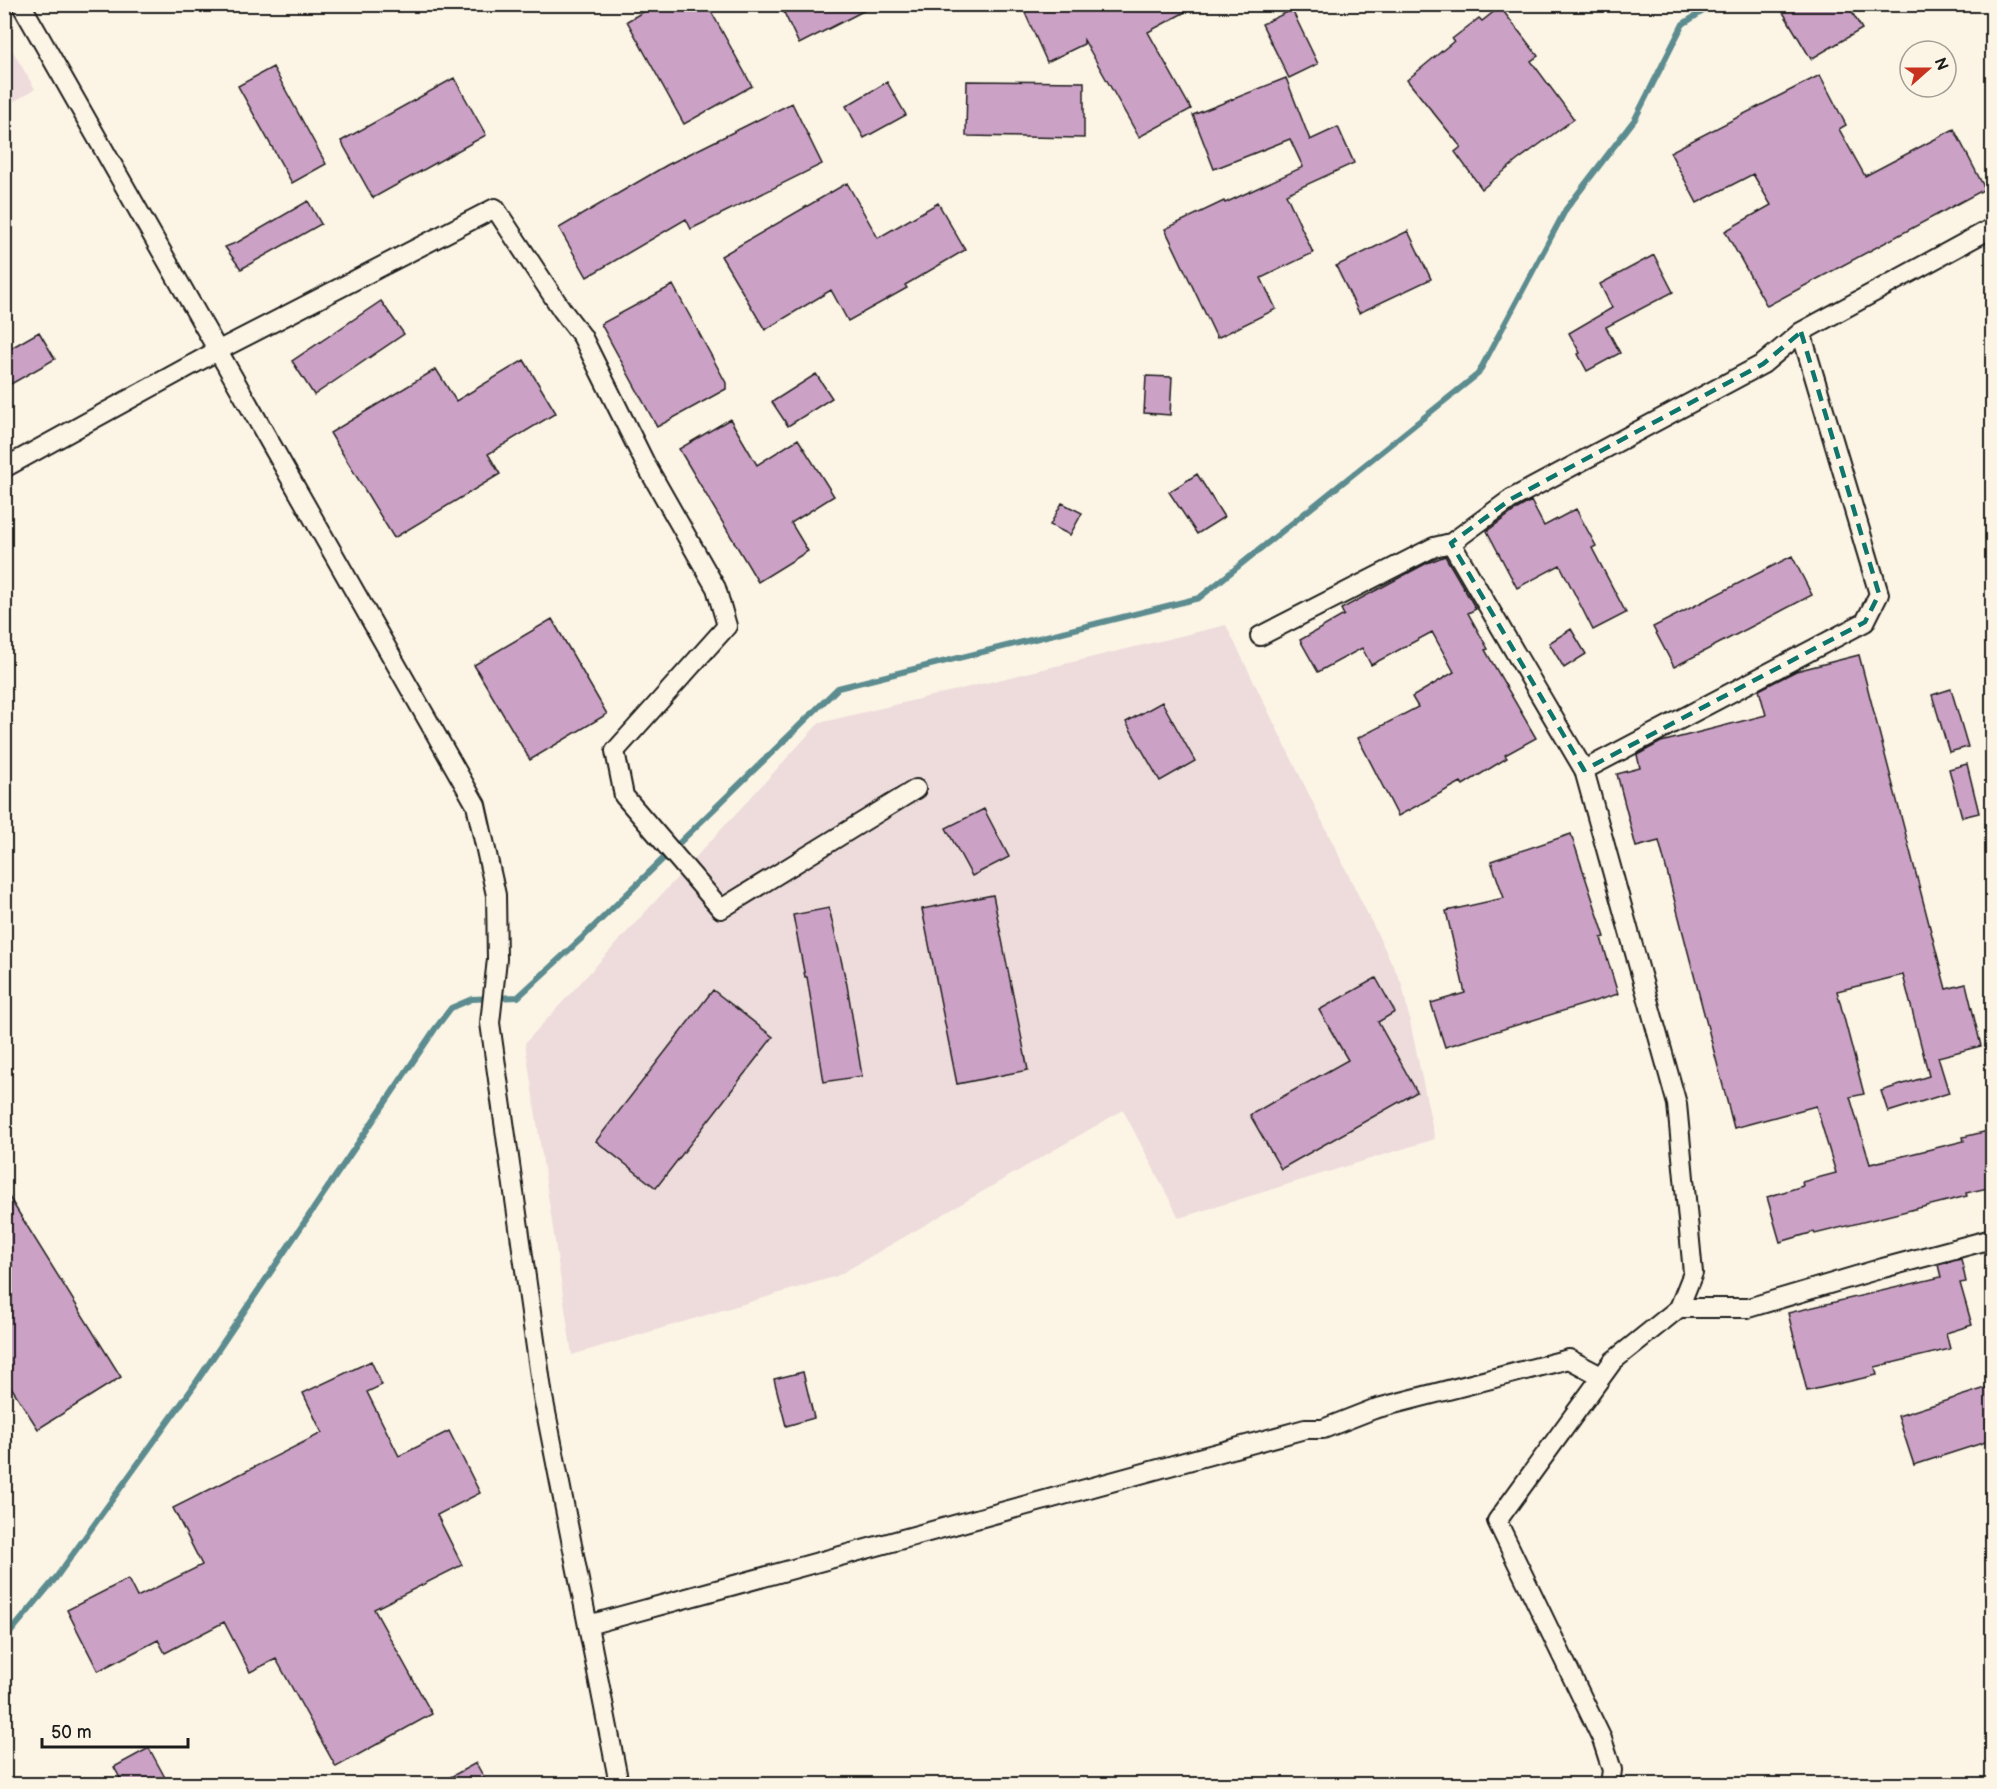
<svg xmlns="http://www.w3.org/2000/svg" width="1997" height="1789" viewBox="0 0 1997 1789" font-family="'Balsamiq Sans',sans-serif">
  <rect width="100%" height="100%" fill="#fcf5e5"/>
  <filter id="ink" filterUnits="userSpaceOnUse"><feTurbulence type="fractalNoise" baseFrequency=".0167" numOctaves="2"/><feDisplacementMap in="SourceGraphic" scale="12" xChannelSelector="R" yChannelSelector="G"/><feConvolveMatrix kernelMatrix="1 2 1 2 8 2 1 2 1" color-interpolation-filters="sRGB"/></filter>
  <g filter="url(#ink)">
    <path fill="#eedcdc" d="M 4,36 L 35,89 L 5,107 L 4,107 Z
      M 1226,625 L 1402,984 L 1435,1139 L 1179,1218 L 1123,1110 L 837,1276 L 572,1355 L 525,1043 L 819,723 Z"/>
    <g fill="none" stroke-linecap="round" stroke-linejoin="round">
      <path stroke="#5b8c8f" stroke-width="6" d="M 4,1640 L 55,1579 L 191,1390 L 435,1029 L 451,1008 L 472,999 L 518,997 L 582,938 L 838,688 L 1199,598 L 1478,374 L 1566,209 L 1635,119 L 1683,24 L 1714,4"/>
    </g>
    <path fill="#cca1c6" stroke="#1c1c1c" stroke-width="1.5" d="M 657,4 L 707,4 L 752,86 L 684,124 L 627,21 Z
      M 780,4 L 877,4 L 799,44 Z
      M 1021,4 L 1200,4 L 1148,32 L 1191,109 L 1139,137 L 1084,40 L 1084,44 L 1047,62 Z
      M 1778,4 L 1847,4 L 1862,29 L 1811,59 Z
      M 1500,7 L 1538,56 L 1531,61 L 1574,119 L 1518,160 L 1482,189 L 1455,152 L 1461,147 L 1407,80 L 1454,41 L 1452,39 L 1479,18 L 1482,21 Z
      M 1292,10 L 1318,64 L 1289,78 L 1262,24 Z
      M 273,67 L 326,164 L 292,183 L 238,86 Z
      M 1820,75 L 1846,125 L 1839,129 L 1865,176 L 1954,129 L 1985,189 L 1767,306 L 1725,231 L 1771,205 L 1753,174 L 1697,203 L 1670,152 Z
      M 454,78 L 486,135 L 373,198 L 341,141 Z
      M 1286,78 L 1310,140 L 1338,127 L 1354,163 L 1286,194 L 1313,253 L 1261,278 L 1276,309 L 1217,338 L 1165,229 L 1224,201 L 1225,203 L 1303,167 L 1290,139 L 1214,169 L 1193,115 Z
      M 967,81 L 1084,82 L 1084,138 L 966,136 Z
      M 887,82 L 906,115 L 864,138 L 846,106 Z
      M 792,103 L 822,164 L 691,229 L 686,219 L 587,277 L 559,228 L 667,165 Z
      M 847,183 L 878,238 L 938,203 L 965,250 L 905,285 L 907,288 L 848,321 L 831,290 L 765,330 L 721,256 Z
      M 308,201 L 321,224 L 241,269 L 225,247 L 238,242 Z
      M 1408,231 L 1431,279 L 1359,313 L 1336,266 Z
      M 1654,255 L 1673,292 L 1606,327 L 1620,353 L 1587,371 L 1578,354 L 1580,353 L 1569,333 L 1612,308 L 1600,284 Z
      M 673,285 L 726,383 L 726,389 L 657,427 L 601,324 Z
      M 381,301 L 404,334 L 314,395 L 292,361 Z
      M 39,332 L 55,359 L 4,388 L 4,352 Z
      M 524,360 L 556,413 L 488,454 L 500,474 L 394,538 L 330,433 L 436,369 L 456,401 Z
      M 816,374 L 832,398 L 788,426 L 772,402 Z
      M 1146,376 L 1172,377 L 1170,415 L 1144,413 Z
      M 730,419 L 757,465 L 798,439 L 834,496 L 791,523 L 808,551 L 758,582 L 679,449 Z
      M 1197,474 L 1224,517 L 1197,534 L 1169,492 Z
      M 1531,501 L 1544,526 L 1576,509 L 1596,546 L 1592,548 L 1626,613 L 1593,630 L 1560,565 L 1517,588 L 1487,531 L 1517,509 Z
      M 1062,503 L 1082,513 L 1070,535 L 1050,525 Z
      M 1445,556 L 1476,609 L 1468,613 L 1488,649 L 1485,650 L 1536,738 L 1505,755 L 1507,758 L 1463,785 L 1461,782 L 1398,816 L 1358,738 L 1418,707 L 1412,697 L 1454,672 L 1432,632 L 1371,665 L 1362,648 L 1318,672 L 1300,640 L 1344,615 L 1341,609 L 1427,563 Z
      M 1792,556 L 1812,595 L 1674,667 L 1653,627 Z
      M 552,619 L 607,714 L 530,760 L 474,665 Z
      M 1571,629 L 1586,654 L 1564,668 L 1549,643 Z
      M 1859,655 L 1946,989 L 1966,984 L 1981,1046 L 1938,1057 L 1949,1093 L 1888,1112 L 1881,1091 L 1929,1076 L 1903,975 L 1837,991 L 1864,1094 L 1850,1097 L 1870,1164 L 1964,1141 L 1963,1137 L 1992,1130 L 1992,1187 L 1966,1193 L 1967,1196 L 1815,1234 L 1814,1232 L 1780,1242 L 1767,1197 L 1803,1186 L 1802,1182 L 1836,1173 L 1816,1106 L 1734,1128 L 1659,841 L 1636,847 L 1617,774 L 1640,768 L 1637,755 L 1661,742 L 1766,715 L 1759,690 L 1796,671 Z
      M 1951,689 L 1968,747 L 1949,752 L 1932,695 Z
      M 1162,702 L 1195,761 L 1160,781 L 1126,722 Z
      M 1967,764 L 1979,813 L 1962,817 L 1949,769 Z
      M 984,809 L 1009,857 L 972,876 L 946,828 Z
      M 1571,834 L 1605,937 L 1601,938 L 1618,994 L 1445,1047 L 1431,1003 L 1465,993 L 1446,911 L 1504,898 L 1491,861 Z
      M 993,895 L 1028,1070 L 957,1084 L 922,909 Z
      M 829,908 L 847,985 L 862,1076 L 824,1082 L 807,977 L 805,977 L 793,915 Z
      M 1376,978 L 1395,1012 L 1378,1022 L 1417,1092 L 1281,1169 L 1250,1115 L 1348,1060 L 1319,1010 Z
      M 713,990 L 773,1037 L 656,1188 L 596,1141 Z
      M 4,1189 L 121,1377 L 38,1429 L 4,1376 Z
      M 1961,1259 L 1966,1282 L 1960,1283 L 1972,1325 L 1946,1333 L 1950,1349 L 1875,1367 L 1877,1375 L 1807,1391 L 1788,1313 L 1941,1277 L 1938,1265 Z
      M 371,1361 L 382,1385 L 367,1392 L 399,1456 L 449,1431 L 480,1493 L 437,1515 L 462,1565 L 374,1609 L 432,1714 L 336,1767 L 276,1659 L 250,1672 L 224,1622 L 165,1653 L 158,1640 L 98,1671 L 67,1610 L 128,1579 L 137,1597 L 202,1565 L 173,1508 L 322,1433 L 303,1393 Z
      M 803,1372 L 814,1418 L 786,1426 L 774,1379 Z
      M 1992,1386 L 1992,1440 L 1914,1465 L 1898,1416 Z
      M 149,1748 L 169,1785 L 124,1785 L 114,1767 Z
      M 476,1763 L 488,1785 L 436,1785 Z"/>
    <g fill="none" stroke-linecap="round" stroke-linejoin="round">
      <g stroke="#1c1c1c" stroke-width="22">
        <path id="minor" d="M 21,4 L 476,805 L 496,895 L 497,959 L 490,1023 L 543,1397 L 619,1784
          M 4,468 L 217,351 L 495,208 L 562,310 L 582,336 L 646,465 L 716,588 L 727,626 L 615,751 L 624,796 L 721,909 L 916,789
          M 1451,543 L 1584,770 L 1677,1104 L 1693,1273 L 1679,1308 L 1613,1361 L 1497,1521 L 1602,1739 L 1612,1770 L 1610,1784
          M 1260,636 L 1434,547 L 1451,543 L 1511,499 L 1763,364 L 1801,332 L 1992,228
          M 1584,770 L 1865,622 L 1879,594 L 1801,332
          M 1679,1308 L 1748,1308 L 1883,1268 L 1992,1239
          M 588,1625 L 1305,1429 L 1323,1429 L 1374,1409 L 1569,1359 L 1601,1376"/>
      </g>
      <use href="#minor" stroke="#fcf5e5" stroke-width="18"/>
    </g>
  </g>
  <path fill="none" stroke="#0f766e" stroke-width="4.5" stroke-dasharray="12 8" stroke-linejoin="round" d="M 1801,332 L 1879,594 L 1865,622 L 1584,770 L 1451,543 L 1511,499 L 1763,364 Z"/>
  <rect width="1997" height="1789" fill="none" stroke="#fcf5e5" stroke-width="24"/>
  <rect x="12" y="12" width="1973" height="1765" fill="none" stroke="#1c1c1c" stroke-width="2" filter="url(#ink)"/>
  <g transform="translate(1928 69) rotate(69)"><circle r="28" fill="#fcf5e5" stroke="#a29e95" stroke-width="1.5"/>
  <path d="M0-4.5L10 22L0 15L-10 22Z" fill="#c8321e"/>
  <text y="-9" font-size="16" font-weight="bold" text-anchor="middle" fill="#1c1c1c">N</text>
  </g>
  <path d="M42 1738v9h146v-9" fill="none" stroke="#1c1c1c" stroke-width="3"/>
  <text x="51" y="1738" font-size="18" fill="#1c1c1c" stroke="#fcf5e5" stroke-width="4.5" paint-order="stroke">50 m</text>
</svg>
